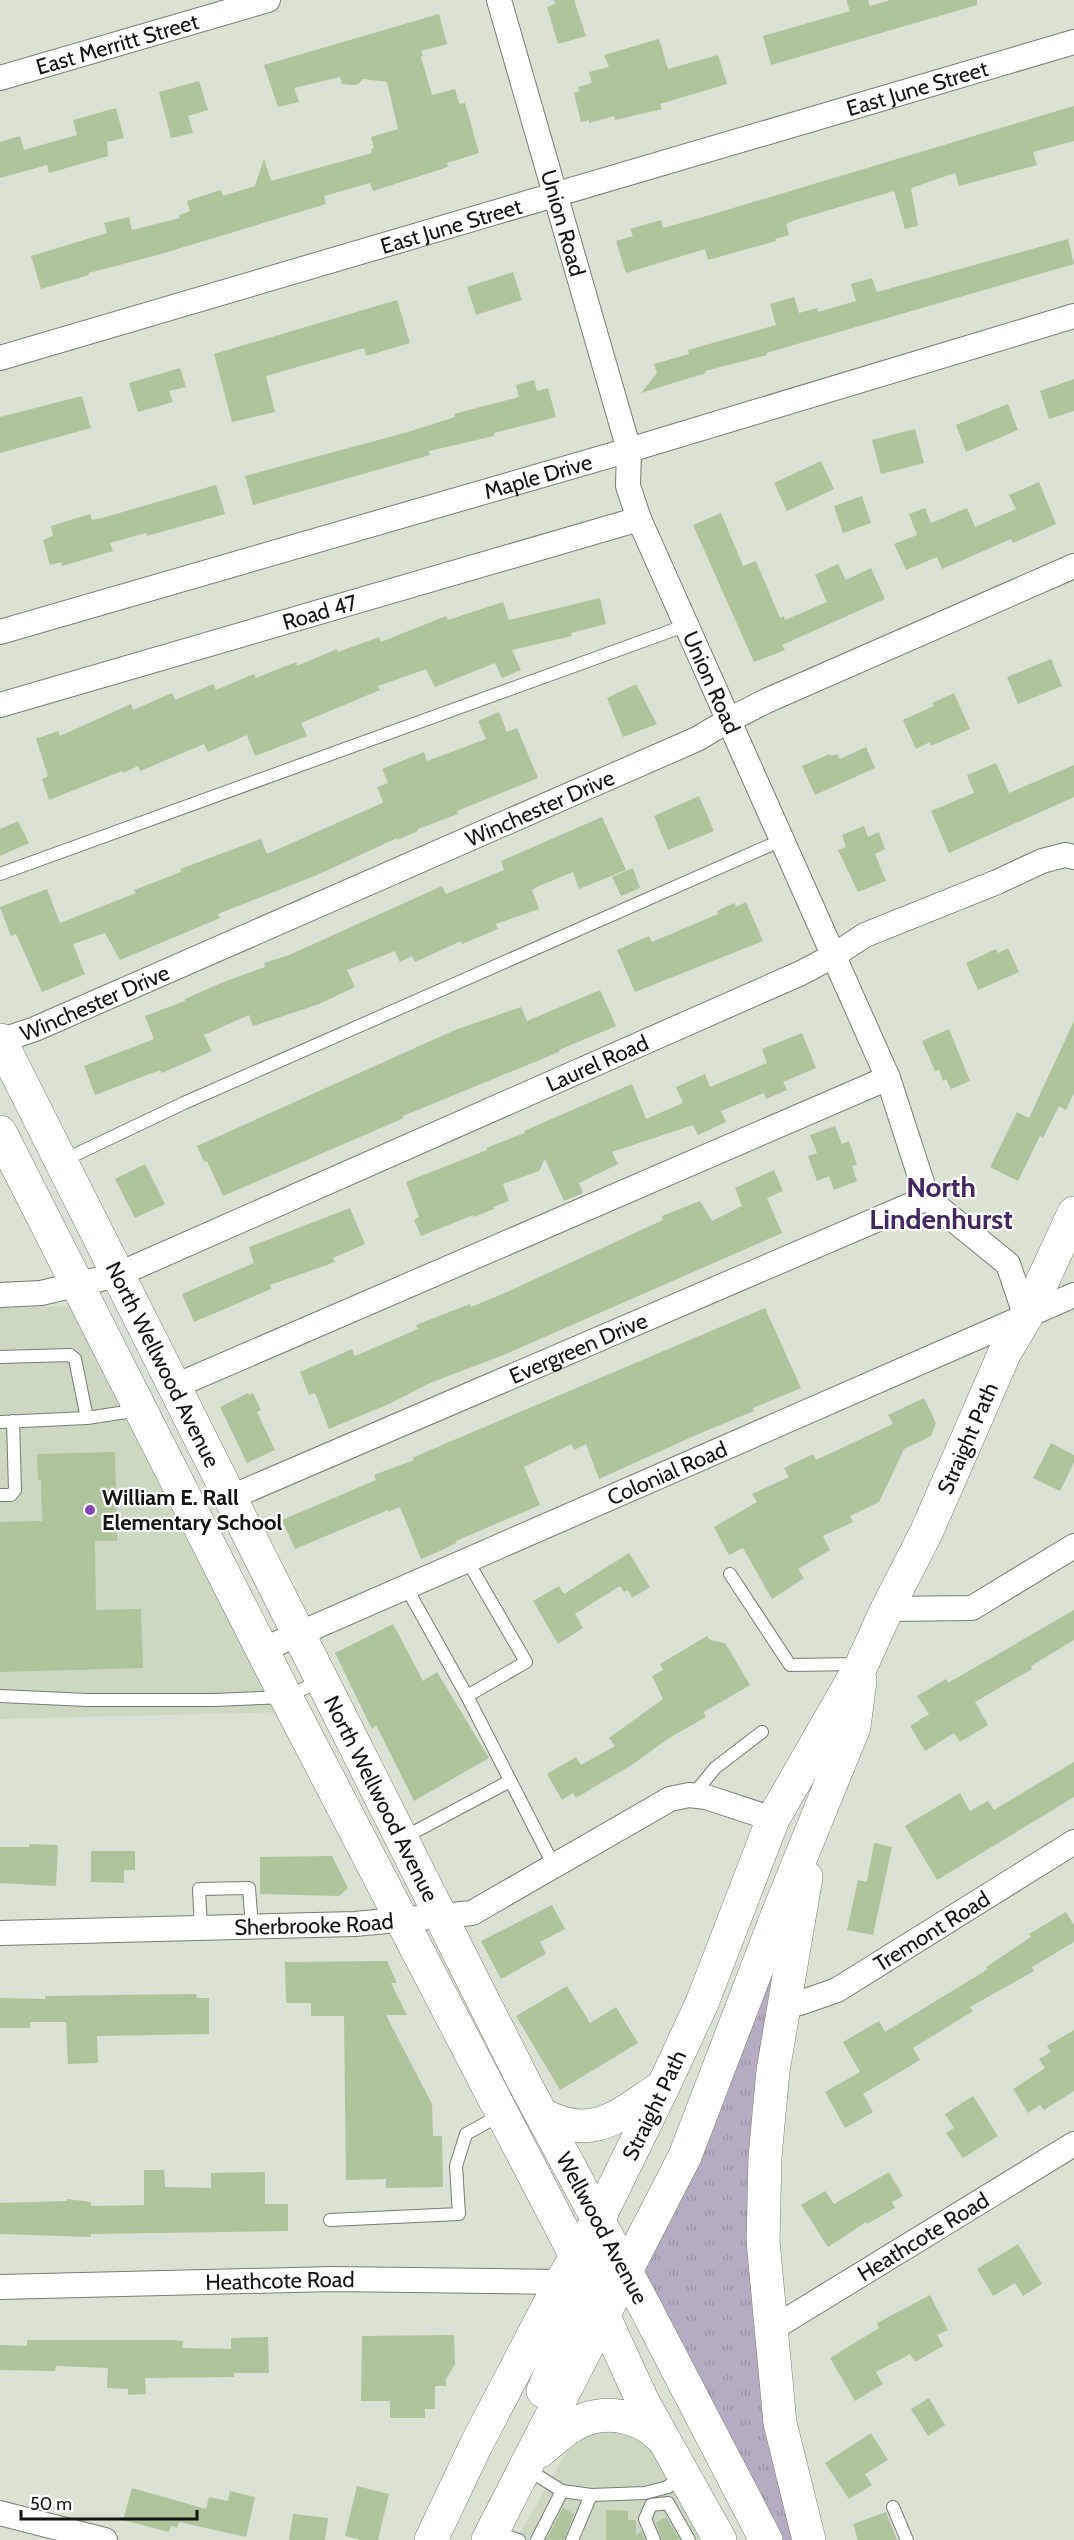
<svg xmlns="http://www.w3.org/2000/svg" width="1074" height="2540" viewBox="0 0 1074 2540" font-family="Cabin,sans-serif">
  <defs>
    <pattern id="grass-tufts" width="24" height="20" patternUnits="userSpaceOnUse" patternTransform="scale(1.5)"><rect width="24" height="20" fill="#b5acc4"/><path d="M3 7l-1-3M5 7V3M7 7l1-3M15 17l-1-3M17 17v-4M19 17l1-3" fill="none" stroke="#9b93a7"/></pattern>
  </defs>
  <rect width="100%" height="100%" fill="#dae2d3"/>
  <path fill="#ccd8c2" d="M 75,1306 L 282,1712 L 0,1719 L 0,1308 Z
    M 645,2431 L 710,2540 L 516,2540 L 577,2434 Z"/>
  <path fill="url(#grass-tufts)" d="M 791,1907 L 755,2144 L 799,2540 L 778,2540 L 639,2271 L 669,2225 L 708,2136 Z"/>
  <path fill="#afc39c" d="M 554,0 L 574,0 L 586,36 L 558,44 L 547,7 L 555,4 Z
    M 846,0 L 868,0 L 870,6 L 890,0 L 977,0 L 977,5 L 771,65 L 763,36 L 850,11 Z
    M 439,14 L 447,44 L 421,51 L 423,56 L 421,57 L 432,95 L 455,89 L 459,104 L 465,103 L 479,153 L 447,163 L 448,167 L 373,191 L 370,183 L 324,196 L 326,204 L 161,254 L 89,273 L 89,275 L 41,289 L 31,256 L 107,233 L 104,223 L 129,217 L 132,230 L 180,218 L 179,215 L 190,211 L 187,201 L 221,190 L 223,196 L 255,186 L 264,159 L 271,181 L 372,153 L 371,149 L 374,148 L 371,137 L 398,129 L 387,82 L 363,79 L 358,84 L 352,85 L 342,84 L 340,77 L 294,88 L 299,102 L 278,107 L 264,65 Z
    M 659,39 L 668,69 L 718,55 L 727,84 L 660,104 L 662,109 L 615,120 L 614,116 L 589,123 L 589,120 L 581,122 L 574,93 L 580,91 L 578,87 L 592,83 L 589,72 L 609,67 L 604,55 Z
    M 199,81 L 208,110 L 188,116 L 193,133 L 171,138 L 159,92 Z
    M 1074,106 L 1074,141 L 1033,152 L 1037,165 L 959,186 L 955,173 L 911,188 L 918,226 L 905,229 L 894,191 L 795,220 L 786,224 L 789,235 L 775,239 L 776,241 L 708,260 L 705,249 L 626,273 L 616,241 L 633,236 L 630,229 L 661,220 L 663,228 L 710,215 Z
    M 116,108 L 124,138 L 107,142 L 108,156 L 49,173 L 47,165 L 0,178 L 0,142 L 20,136 L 24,150 L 77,135 L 73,120 Z
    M 1068,239 L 1074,264 L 766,353 L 767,355 L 705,371 L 706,373 L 641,393 L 657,373 L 654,364 L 689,354 L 688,350 L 776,325 L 770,304 L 794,297 L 799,313 L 817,308 L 818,312 L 856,301 L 851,284 L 872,278 L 877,292 Z
    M 513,272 L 522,300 L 476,315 L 467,287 Z
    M 397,300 L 410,343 L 366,356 L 364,348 L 266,376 L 275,412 L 232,422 L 214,354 Z
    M 180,368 L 186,387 L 169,391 L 173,402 L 138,412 L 129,383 Z
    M 1074,379 L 1074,411 L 1049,419 L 1040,391 Z
    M 534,380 L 537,391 L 548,388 L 556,417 L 494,433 L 494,436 L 429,451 L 430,455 L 253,505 L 245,476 L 408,432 L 455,417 L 454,414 L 519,397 L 516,385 Z
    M 82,396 L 91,428 L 0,453 L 0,417 Z
    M 1008,404 L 1018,430 L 966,452 L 956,425 Z
    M 915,429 L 924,463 L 881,474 L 872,440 Z
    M 821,461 L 834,489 L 787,511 L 774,483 Z
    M 1039,482 L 1056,524 L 1013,543 L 1011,539 L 942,569 L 937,557 L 906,570 L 894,544 L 917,535 L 909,514 L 925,508 L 931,523 L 967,508 L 975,527 L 1016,509 L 1009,495 Z
    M 216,485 L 225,514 L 147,536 L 146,533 L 110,543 L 113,551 L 62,566 L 61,562 L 50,565 L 43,540 L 53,536 L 51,526 L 90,514 L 92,520 L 102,518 Z
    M 862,496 L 871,523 L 843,533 L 834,506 Z
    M 721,513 L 743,566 L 756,561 L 780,618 L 784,616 L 785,620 L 827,602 L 815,575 L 838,564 L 846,580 L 871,568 L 885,599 L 782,645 L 785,650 L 754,662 L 693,525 Z
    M 600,598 L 606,624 L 571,633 L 572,636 L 512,650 L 521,670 L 502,678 L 495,663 L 435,687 L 426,669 L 378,686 L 380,690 L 301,723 L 307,736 L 255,756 L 247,735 L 208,752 L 204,744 L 140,771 L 138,766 L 123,773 L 122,771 L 49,800 L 42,779 L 48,776 L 36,739 L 58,731 L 60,736 L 131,704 L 133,710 L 172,693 L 175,700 L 213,684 L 216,690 L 254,674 L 256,678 L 296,662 L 297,666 L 337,649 L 338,652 L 379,637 L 381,642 L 446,616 L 448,620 L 503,602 L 509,620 Z
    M 1051,659 L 1062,686 L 1018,704 L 1007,677 Z
    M 636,684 L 657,724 L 623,737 L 607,698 Z
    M 954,693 L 970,729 L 931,746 L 930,742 L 916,749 L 903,720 L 934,706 L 932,703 Z
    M 499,712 L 507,732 L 517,728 L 538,778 L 457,811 L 458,814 L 418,829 L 418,831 L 397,840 L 397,838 L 317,875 L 218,914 L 220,918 L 120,960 L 105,933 L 73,944 L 85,974 L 42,992 L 16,934 L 11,936 L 0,907 L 47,889 L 60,923 L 136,893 L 134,890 L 181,872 L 180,869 L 261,839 L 267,854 L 380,804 L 383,802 L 377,787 L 388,783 L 382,769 L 424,752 L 427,761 L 486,739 L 478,721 Z
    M 866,747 L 875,768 L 815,795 L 802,766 L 830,754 L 831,756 L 837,754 L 840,759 Z
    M 996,763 L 1009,793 L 1074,765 L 1074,797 L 949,853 L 931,811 L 974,793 L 967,775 Z
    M 699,796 L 714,831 L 668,850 L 654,816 Z
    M 602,817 L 626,870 L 579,889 L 573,872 L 539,886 L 532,890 L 539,909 L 496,924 L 498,929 L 462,944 L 461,941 L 415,962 L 412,956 L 400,962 L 395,951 L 347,970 L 355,987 L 319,1004 L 253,1026 L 249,1015 L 204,1035 L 212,1051 L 162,1073 L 160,1070 L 95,1095 L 84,1066 L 154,1039 L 145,1016 L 185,1001 L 185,999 L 221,983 L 265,967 L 264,963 L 289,955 L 442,886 L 446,894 L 504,870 L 501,861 Z
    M 18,821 L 29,843 L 0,856 L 0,829 Z
    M 864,826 L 868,837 L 879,832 L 885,849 L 875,854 L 886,881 L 858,892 L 838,850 L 846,847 L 842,835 Z
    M 633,868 L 640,888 L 621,896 L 612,877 Z
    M 746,902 L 763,941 L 635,992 L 617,950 L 649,936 L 652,942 L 718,914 L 717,911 L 734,903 L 736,907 Z
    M 1008,948 L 1019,972 L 978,990 L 966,963 L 996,949 L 998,953 Z
    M 600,990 L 616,1026 L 559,1050 L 559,1052 L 403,1116 L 404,1118 L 223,1196 L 207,1161 L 204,1162 L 197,1146 L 455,1030 L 521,1007 L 527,1021 Z
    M 1074,1021 L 1074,1093 L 1066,1110 L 1059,1106 L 1043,1138 L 1040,1136 L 1018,1181 L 990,1167 L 1017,1112 L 1029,1118 Z
    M 949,1029 L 970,1081 L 951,1089 L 946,1079 L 943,1081 L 939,1070 L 935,1071 L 922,1041 Z
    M 802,1033 L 816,1068 L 783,1082 L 787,1090 L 766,1099 L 764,1093 L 721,1111 L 726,1122 L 698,1135 L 693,1125 L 612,1152 L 618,1164 L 579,1183 L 583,1193 L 564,1201 L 545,1159 L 539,1171 L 503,1184 L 509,1201 L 493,1207 L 494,1209 L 474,1217 L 473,1215 L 421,1236 L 414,1220 L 419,1217 L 406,1182 L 487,1150 L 486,1148 L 525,1133 L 524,1131 L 632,1084 L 646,1119 L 683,1103 L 676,1087 L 705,1074 L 710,1087 L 767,1063 L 762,1049 Z
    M 835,1126 L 842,1144 L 849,1141 L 857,1164 L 852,1166 L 857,1181 L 834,1190 L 829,1176 L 817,1181 L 808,1156 L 817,1153 L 810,1135 Z
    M 145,1164 L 165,1204 L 135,1218 L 115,1179 Z
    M 774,1170 L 783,1191 L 767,1198 L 782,1233 L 506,1354 L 430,1383 L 391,1403 L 329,1429 L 315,1393 L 309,1395 L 300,1372 L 352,1349 L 355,1356 L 418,1329 L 416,1325 L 470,1304 L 471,1307 L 507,1292 L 663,1220 L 662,1216 L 700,1201 L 712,1221 L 742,1206 L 735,1188 Z
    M 350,1208 L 365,1244 L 333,1258 L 335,1262 L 270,1285 L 271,1289 L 194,1322 L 182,1294 L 254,1263 L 249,1247 Z
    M 765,1308 L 801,1388 L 753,1408 L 754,1411 L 696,1435 L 599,1479 L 586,1444 L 574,1450 L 571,1444 L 524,1467 L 540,1505 L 456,1541 L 456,1543 L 440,1551 L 421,1559 L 400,1507 L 388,1512 L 388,1510 L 295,1549 L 282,1520 L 376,1480 L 374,1475 L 414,1460 L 413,1458 L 428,1451 Z
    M 248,1393 L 249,1395 L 253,1393 L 261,1410 L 257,1412 L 275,1450 L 247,1463 L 220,1407 Z
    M 924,1398 L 936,1423 L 931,1436 L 904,1449 L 879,1502 L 850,1516 L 853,1522 L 823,1536 L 830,1550 L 798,1569 L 804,1578 L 772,1599 L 743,1548 L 729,1555 L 714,1527 L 757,1502 L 752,1494 L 789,1477 L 784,1468 L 813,1454 L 816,1460 L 893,1424 L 888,1415 Z
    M 1051,1443 L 1074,1455 L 1074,1462 L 1060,1491 L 1033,1478 Z
    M 115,1452 L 117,1541 L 95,1541 L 96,1610 L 141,1609 L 143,1668 L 0,1672 L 0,1522 L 42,1521 L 41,1480 L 38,1480 L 37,1454 Z
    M 629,1553 L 650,1587 L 632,1598 L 628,1590 L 624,1592 L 620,1586 L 575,1614 L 583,1628 L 558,1644 L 533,1601 L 559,1586 L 564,1594 Z
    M 1074,1610 L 1074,1640 L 1031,1666 L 1032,1669 L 975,1702 L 988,1725 L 960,1742 L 954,1733 L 925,1751 L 910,1726 L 929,1714 L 917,1696 L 946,1679 L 948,1683 Z
    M 393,1624 L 423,1681 L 437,1672 L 489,1758 L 414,1801 L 376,1725 L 372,1729 L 335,1653 Z
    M 707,1636 L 710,1640 L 725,1643 L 750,1685 L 704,1712 L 706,1717 L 669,1738 L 633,1764 L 576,1798 L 573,1793 L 562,1800 L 547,1774 L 576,1757 L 581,1765 L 615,1746 L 609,1738 L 663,1699 L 652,1676 L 663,1670 L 660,1664 Z
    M 1074,1762 L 1074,1797 L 937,1880 L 905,1826 L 960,1793 L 970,1811 L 988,1801 L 994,1810 Z
    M 874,1843 L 892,1847 L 873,1935 L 847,1930 L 858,1880 L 867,1882 Z
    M 29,1844 L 58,1845 L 56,1886 L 0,1883 L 0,1847 L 29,1847 Z
    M 91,1851 L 135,1851 L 135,1870 L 124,1870 L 124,1883 L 91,1882 Z
    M 332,1856 L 348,1888 L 339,1896 L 260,1894 L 260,1857 Z
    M 552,1905 L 565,1929 L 540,1942 L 546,1954 L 501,1979 L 481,1941 Z
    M 1066,1912 L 1074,1925 L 1074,1942 L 1032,1967 L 1034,1971 L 970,2007 L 973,2011 L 913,2048 L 920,2060 L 863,2094 L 873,2112 L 845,2128 L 825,2092 L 860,2072 L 843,2042 L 879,2021 L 885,2032 L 988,1969 L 986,1967 L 1031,1937 L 1029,1934 Z
    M 387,1961 L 397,1983 L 391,1983 L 407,2015 L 386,2015 L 432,2104 L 433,2136 L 442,2136 L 443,2187 L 386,2188 L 386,2179 L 346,2180 L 344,2016 L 311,2016 L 311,2003 L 286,2003 L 285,1962 Z
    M 567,1986 L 590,2023 L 616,2007 L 638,2043 L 560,2090 L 516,2016 Z
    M 196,1994 L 197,1998 L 209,1998 L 209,2034 L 97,2036 L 98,2063 L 68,2064 L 66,2022 L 30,2022 L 30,2028 L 0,2028 L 0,1998 L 45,1999 L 45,1996 Z
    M 1074,2030 L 1074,2091 L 1044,2110 L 1040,2105 L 1028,2113 L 1013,2089 L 1045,2068 L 1039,2059 L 1051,2052 L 1047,2046 Z
    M 973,2096 L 998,2136 L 963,2158 L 946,2133 L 954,2128 L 945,2114 Z
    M 144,2170 L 164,2170 L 165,2187 L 211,2188 L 211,2173 L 265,2172 L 265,2204 L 288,2204 L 288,2231 L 91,2234 L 91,2237 L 0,2234 L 0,2203 L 67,2201 L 67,2199 L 91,2202 L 91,2206 L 144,2205 Z
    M 889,2172 L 903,2196 L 892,2202 L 895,2208 L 867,2224 L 866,2222 L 828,2247 L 801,2205 L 825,2191 L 834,2204 Z
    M 1018,2244 L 1042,2284 L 1023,2296 L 1015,2283 L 993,2296 L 977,2269 Z
    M 930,2295 L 948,2330 L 937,2335 L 943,2346 L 915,2362 L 910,2354 L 876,2372 L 883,2384 L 855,2401 L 830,2358 L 879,2328 L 877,2323 Z
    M 454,2335 L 455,2364 L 446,2379 L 446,2386 L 435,2386 L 435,2409 L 425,2409 L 425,2418 L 390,2418 L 390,2401 L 361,2401 L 362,2336 Z
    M 268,2337 L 269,2373 L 234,2373 L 234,2377 L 145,2378 L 146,2394 L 128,2395 L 128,2389 L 107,2388 L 108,2368 L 56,2366 L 55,2371 L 0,2370 L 0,2345 L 27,2346 L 27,2340 L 171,2340 L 183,2341 L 182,2348 L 231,2349 L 231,2338 Z
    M 929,2398 L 945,2425 L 928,2436 L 911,2409 Z
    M 871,2433 L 888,2460 L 865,2474 L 872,2485 L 849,2499 L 825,2463 Z
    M 357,2486 L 389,2494 L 378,2540 L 361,2540 L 345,2536 Z
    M 132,2488 L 206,2509 L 209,2497 L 228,2501 L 230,2491 L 255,2497 L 246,2537 L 179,2522 L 177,2528 L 171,2526 L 169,2532 L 123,2520 Z
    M 563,2508 L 574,2514 L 564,2540 L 546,2540 Z
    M 606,2510 L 628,2511 L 628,2520 L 636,2520 L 636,2535 L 641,2531 L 645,2540 L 606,2540 Z
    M 886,2512 L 897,2540 L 858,2540 L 853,2524 Z
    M 293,2514 L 328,2518 L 325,2540 L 289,2540 Z
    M 666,2517 L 680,2540 L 662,2540 L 656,2523 Z"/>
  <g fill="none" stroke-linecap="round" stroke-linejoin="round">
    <g stroke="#777e71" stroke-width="14">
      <path id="service" d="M 0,874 L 687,625
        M 62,1161 L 184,1103 L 782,840
        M 0,1357 L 70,1355 L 75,1359 L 87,1418
        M 0,1422 L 87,1418 L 139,1410
        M 0,1495 L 11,1495 L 15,1490 L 13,1421
        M 467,1560 L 526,1662 L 467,1696
        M 730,1574 L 790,1665 L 858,1664
        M 406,1587 L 467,1696 L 554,1866
        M 0,1696 L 87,1700 L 214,1700 L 286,1697 L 322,1680
        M 693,1795 L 715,1768 L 762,1732
        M 403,1838 L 510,1781
        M 201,1928 L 199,1889 L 249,1888 L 252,1927
        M 330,2220 L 459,2214 L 456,2166 L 466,2134 L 502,2114
        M 527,2469 L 562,2491 L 591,2495 L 645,2493 L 668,2487 L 680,2475
        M 651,2505 L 668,2503 L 689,2540
        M 651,2505 L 645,2519 L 654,2540
        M 893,2507 L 907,2540
        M 494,2532 L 519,2540
        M 537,2540 L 562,2491
        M 572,2540 L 591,2495"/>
    </g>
    <g stroke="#777e71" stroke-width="26">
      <g id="minor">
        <path id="s1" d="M 499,0 L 629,450 L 628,486 L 639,519 L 888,1078 L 927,1198 L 1008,1264 L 1026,1317"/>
        <path id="s2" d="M 0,78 L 268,0"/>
        <path id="s3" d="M 0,358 C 359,254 716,147 1074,42"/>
        <path id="s4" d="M 0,632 L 629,450 L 1074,316"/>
        <path id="s5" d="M 0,705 L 639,519"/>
        <path id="s6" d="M 0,1041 L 35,1029 L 697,739 L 729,720 L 766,701 L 1074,566"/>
        <path id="s7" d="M 0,1295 L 41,1293 L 117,1275 L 801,973 L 833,956 L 865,935 L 997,882 L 1042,861 L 1065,855 L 1074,857"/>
        <path d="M 173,1387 L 888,1078"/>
        <path id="s8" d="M 229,1498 L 927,1198"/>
        <path d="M 887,1609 L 972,1608 L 1074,1546"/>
        <path id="s9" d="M 262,1650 L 1074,1295"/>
        <path id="s10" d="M 0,1933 L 355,1924 L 472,1913 L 670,1799 L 689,1795 L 706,1797 L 773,1819"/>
        <path id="s11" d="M 785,2006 L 800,2003 L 837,1990 L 1074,1842"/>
        <path id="s12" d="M 0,2287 L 332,2279 L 562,2282"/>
        <path id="s13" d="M 772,2329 L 1074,2144"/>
        <path d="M 0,2513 L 105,2540"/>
      </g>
    </g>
    <g stroke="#777e71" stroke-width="34">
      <g id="secondary">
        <path id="s14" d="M 0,1040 L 525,2084 L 645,2307 L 766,2540"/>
        <path d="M 0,1132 L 286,1697 L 577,2258 L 643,2402 L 720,2540"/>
        <path d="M 806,1877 L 773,2071 L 765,2157 L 763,2241 L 780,2423 L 809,2540"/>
        <path d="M 541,2114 C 594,2142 617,2116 661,2088"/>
        <path d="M 543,2391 L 594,2269"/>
        <path d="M 540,2451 C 550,2443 559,2434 570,2427 C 599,2408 637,2413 661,2437"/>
        <path id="s15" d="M 431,2540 L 476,2445 L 559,2286 L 598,2220 L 663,2087 L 702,2003 L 773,1819 L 862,1664 L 887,1609 L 926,1533 L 1005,1352 L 1026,1317 L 1074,1213"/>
        <path d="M 488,2540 L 685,2156 L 779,1911 L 854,1727 L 860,1680"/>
      </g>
    </g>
    <use href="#service" stroke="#fff" stroke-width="12"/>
    <use href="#minor" stroke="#fff" stroke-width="24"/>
    <use href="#secondary" stroke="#fff" stroke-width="33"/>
  </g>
  <circle fill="#8146bc" stroke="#fff" stroke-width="2" cx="90" cy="1510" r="6"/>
  <g text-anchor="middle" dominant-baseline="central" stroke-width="4.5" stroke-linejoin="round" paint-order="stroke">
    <g font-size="22" fill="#121510" stroke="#fff">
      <text stroke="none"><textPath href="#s2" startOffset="122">East Merritt Street</textPath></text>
      <text stroke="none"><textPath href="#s3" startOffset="956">East June Street</textPath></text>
      <text stroke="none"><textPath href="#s1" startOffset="232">Union Road</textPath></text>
      <text stroke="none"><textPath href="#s3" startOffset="470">East June Street</textPath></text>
      <text stroke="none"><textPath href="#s4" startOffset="560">Maple Drive</textPath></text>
      <text stroke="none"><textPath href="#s5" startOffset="333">Road 47</textPath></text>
      <text stroke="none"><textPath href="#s1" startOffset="718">Union Road</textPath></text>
      <text stroke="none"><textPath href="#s6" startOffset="588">Winchester Drive</textPath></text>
      <text stroke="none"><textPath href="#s6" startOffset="102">Winchester Drive</textPath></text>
      <text stroke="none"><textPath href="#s7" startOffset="644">Laurel Road</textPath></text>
      <text stroke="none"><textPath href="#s8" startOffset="380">Evergreen Drive</textPath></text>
      <text stroke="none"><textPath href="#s14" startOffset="363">North Wellwood Avenue</textPath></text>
      <text stroke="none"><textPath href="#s15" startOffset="1227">Straight Path</textPath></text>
      <text stroke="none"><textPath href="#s9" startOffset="442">Colonial Road</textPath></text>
      <text stroke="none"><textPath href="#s14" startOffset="849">North Wellwood Avenue</textPath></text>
      <text stroke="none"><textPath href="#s10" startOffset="314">Sherbrooke Road</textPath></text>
      <text stroke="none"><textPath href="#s11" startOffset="166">Tremont Road</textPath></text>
      <text stroke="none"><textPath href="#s15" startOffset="489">Straight Path</textPath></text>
      <text stroke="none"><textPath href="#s14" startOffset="1332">Wellwood Avenue</textPath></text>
      <text stroke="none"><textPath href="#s13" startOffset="177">Heathcote Road</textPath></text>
      <text stroke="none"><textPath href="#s12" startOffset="280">Heathcote Road</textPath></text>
    </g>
    <g font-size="22" font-weight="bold" fill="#121510" stroke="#fff" text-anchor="start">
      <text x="102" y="1497">William E. Rall<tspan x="102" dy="25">Elementary School</tspan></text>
    </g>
    <g font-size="28" font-weight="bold" fill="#432761" stroke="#fff">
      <text x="941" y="1187">North<tspan x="941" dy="32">Lindenhurst</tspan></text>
    </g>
  </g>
  <path d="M21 2510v9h176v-9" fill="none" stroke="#121510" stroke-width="3"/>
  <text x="30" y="2510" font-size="18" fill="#121510" stroke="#ffffff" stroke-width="4.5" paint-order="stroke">50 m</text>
</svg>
